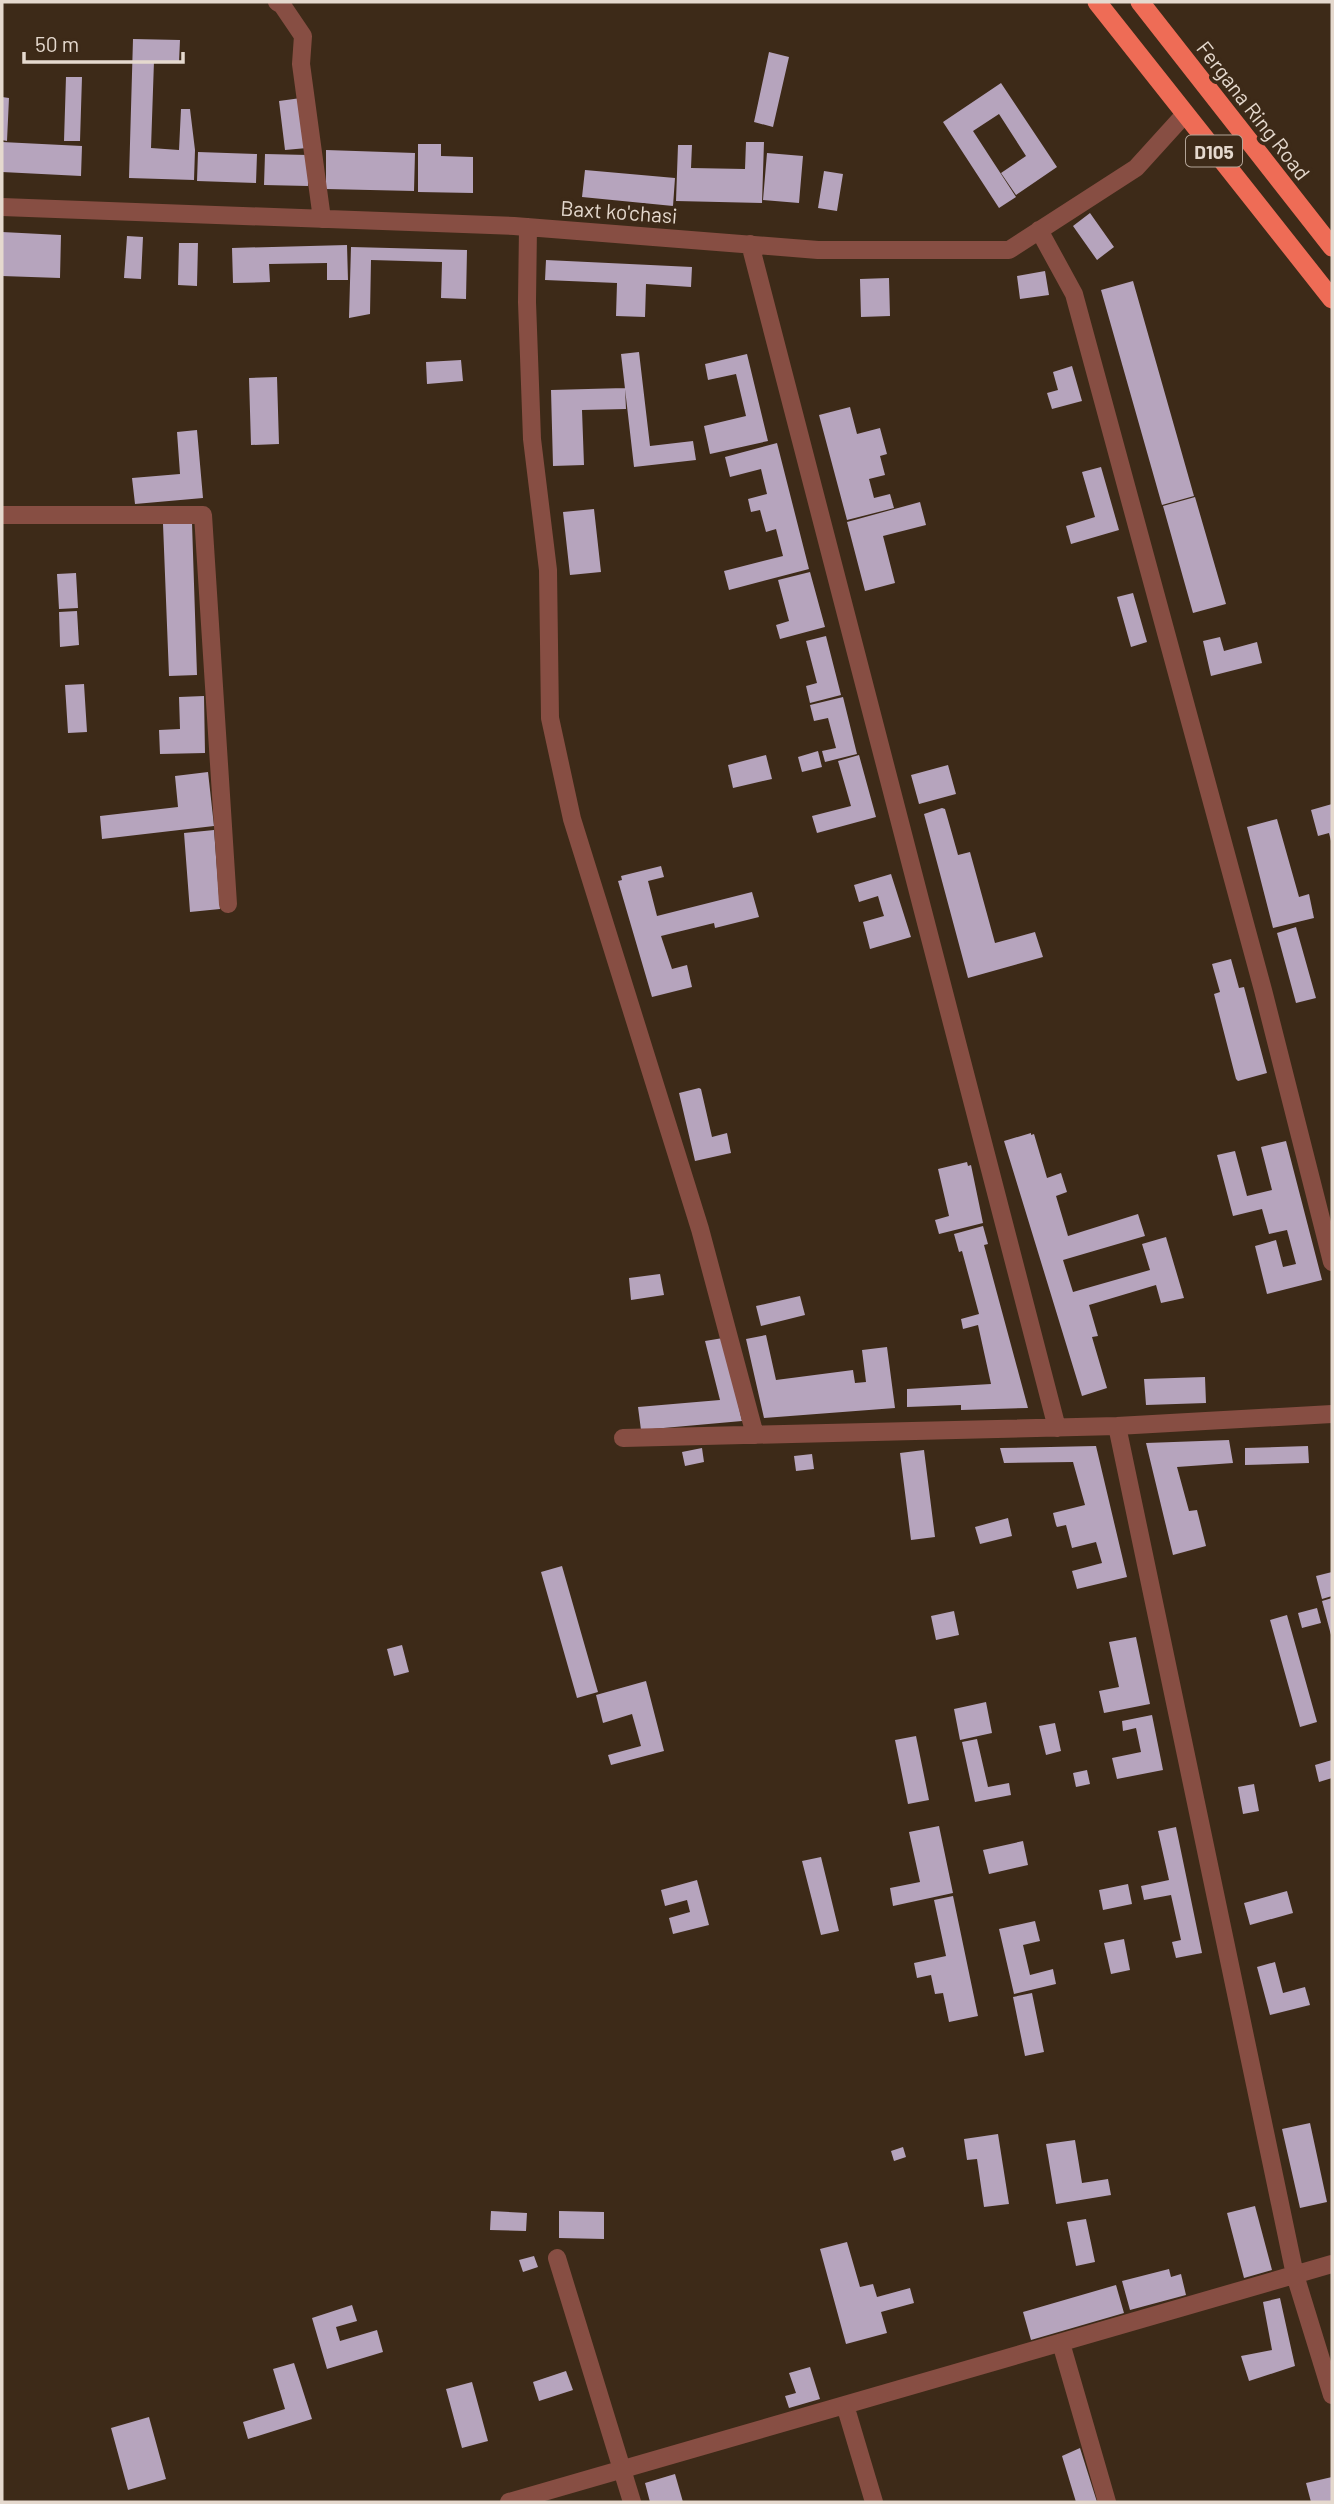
<svg xmlns="http://www.w3.org/2000/svg" width="1334" height="2504" viewBox="0 0 1334 2504" font-family="Barlow,sans-serif">
  <rect width="100%" height="100%" fill="#3d2a18"/>
  <path fill="#b6a4bd" d="M 133,39 L 180,40 L 179,62 L 154,61 L 151,148 L 179,150 L 181,109 L 190,109 L 195,150 L 194,180 L 129,178 Z
    M 769,52 L 789,57 L 773,127 L 754,122 Z
    M 66,77 L 82,77 L 80,141 L 64,141 Z
    M 1001,83 L 1057,167 L 1016,195 L 1001,173 L 1026,156 L 999,114 L 973,131 L 1016,197 L 999,208 L 943,122 Z
    M 2,97 L 9,98 L 7,141 L 2,140 Z
    M 301,98 L 307,148 L 285,150 L 279,101 Z
    M 2,142 L 82,146 L 81,176 L 2,172 Z
    M 746,142 L 764,142 L 762,203 L 676,201 L 678,145 L 692,145 L 691,168 L 745,169 Z
    M 418,144 L 441,144 L 441,156 L 473,157 L 473,193 L 418,192 Z
    M 326,150 L 415,153 L 414,191 L 326,189 Z
    M 198,152 L 257,154 L 256,183 L 197,181 Z
    M 767,153 L 803,156 L 799,203 L 763,200 Z
    M 265,154 L 308,155 L 308,186 L 264,185 Z
    M 585,170 L 675,178 L 673,206 L 582,197 Z
    M 824,171 L 843,174 L 837,211 L 818,208 Z
    M 1090,213 L 1114,247 L 1097,260 L 1073,226 Z
    M 2,232 L 61,235 L 60,278 L 2,276 Z
    M 127,236 L 143,237 L 141,279 L 124,278 Z
    M 179,243 L 198,243 L 197,286 L 178,285 Z
    M 347,245 L 348,280 L 327,280 L 327,263 L 269,264 L 270,282 L 233,283 L 232,248 Z
    M 351,247 L 467,250 L 466,299 L 441,298 L 442,262 L 371,260 L 370,314 L 349,318 Z
    M 546,260 L 692,267 L 691,287 L 646,284 L 645,317 L 616,316 L 617,283 L 545,280 Z
    M 1045,271 L 1049,295 L 1020,299 L 1017,276 Z
    M 889,278 L 890,316 L 861,317 L 860,279 Z
    M 1133,281 L 1194,496 L 1162,505 L 1101,290 Z
    M 639,352 L 650,446 L 693,441 L 696,460 L 634,467 L 621,354 Z
    M 747,354 L 768,441 L 710,454 L 704,426 L 746,416 L 736,374 L 708,380 L 705,364 Z
    M 461,360 L 463,381 L 427,384 L 426,362 Z
    M 1072,366 L 1082,401 L 1052,409 L 1047,393 L 1058,390 L 1053,372 Z
    M 277,377 L 279,444 L 251,445 L 249,378 Z
    M 625,388 L 626,409 L 582,410 L 584,465 L 553,466 L 551,390 Z
    M 850,407 L 857,434 L 880,428 L 887,454 L 880,456 L 885,475 L 869,479 L 874,498 L 890,494 L 894,508 L 847,520 L 819,415 Z
    M 197,430 L 203,498 L 135,504 L 132,478 L 180,474 L 177,432 Z
    M 777,443 L 809,569 L 729,590 L 724,571 L 783,556 L 776,529 L 766,532 L 760,510 L 751,512 L 748,499 L 767,494 L 761,469 L 730,477 L 725,457 Z
    M 1101,467 L 1119,530 L 1071,544 L 1066,526 L 1095,517 L 1082,472 Z
    M 1195,497 L 1226,604 L 1193,613 L 1163,506 Z
    M 920,502 L 926,525 L 883,536 L 895,583 L 865,591 L 847,522 Z
    M 594,509 L 601,572 L 570,575 L 563,512 Z
    M 192,523 L 197,675 L 169,676 L 163,524 Z
    M 810,572 L 825,627 L 780,639 L 776,625 L 789,621 L 778,580 Z
    M 76,573 L 78,608 L 59,609 L 57,574 Z
    M 1133,593 L 1147,642 L 1131,647 L 1117,597 Z
    M 77,611 L 79,645 L 60,647 L 59,612 Z
    M 826,636 L 841,695 L 810,703 L 806,686 L 817,683 L 806,641 Z
    M 1220,637 L 1224,651 L 1257,642 L 1262,663 L 1211,676 L 1203,641 Z
    M 84,684 L 87,732 L 68,733 L 65,685 Z
    M 204,696 L 205,753 L 160,754 L 159,730 L 180,729 L 179,697 Z
    M 843,697 L 857,754 L 825,762 L 822,751 L 836,748 L 828,718 L 814,721 L 810,705 Z
    M 818,751 L 822,767 L 802,772 L 798,757 Z
    M 766,755 L 772,779 L 733,788 L 728,765 Z
    M 859,755 L 876,817 L 817,833 L 812,816 L 851,806 L 838,761 Z
    M 948,765 L 956,794 L 919,804 L 911,775 Z
    M 208,772 L 214,826 L 102,839 L 100,816 L 178,807 L 175,776 Z
    M 1332,804 L 1332,841 L 1331,841 L 1329,833 L 1318,836 L 1311,810 Z
    M 942,808 L 945,809 L 958,855 L 970,852 L 995,943 L 1035,932 L 1043,957 L 968,978 L 924,814 Z
    M 1277,819 L 1299,897 L 1309,894 L 1314,918 L 1273,928 L 1247,827 Z
    M 214,830 L 220,909 L 190,912 L 184,833 Z
    M 661,866 L 664,877 L 648,881 L 657,916 L 752,892 L 759,917 L 715,928 L 714,923 L 661,936 L 672,969 L 687,965 L 692,987 L 652,997 L 618,881 L 622,880 L 621,876 Z
    M 891,874 L 911,937 L 870,949 L 863,922 L 884,916 L 882,910 L 878,896 L 859,902 L 854,885 Z
    M 1296,927 L 1316,998 L 1296,1003 L 1277,933 Z
    M 1231,959 L 1239,988 L 1244,987 L 1267,1073 L 1238,1081 L 1236,1079 L 1214,994 L 1220,992 L 1212,964 Z
    M 699,1088 L 701,1089 L 712,1137 L 727,1133 L 731,1153 L 695,1161 L 679,1093 Z
    M 1031,1133 L 1031,1135 L 1034,1134 L 1047,1178 L 1061,1173 L 1067,1192 L 1056,1196 L 1068,1236 L 1138,1214 L 1145,1236 L 1063,1260 L 1073,1292 L 1150,1270 L 1142,1244 L 1166,1237 L 1184,1298 L 1161,1303 L 1156,1285 L 1089,1305 L 1098,1336 L 1092,1337 L 1107,1388 L 1082,1396 L 1004,1141 Z
    M 1286,1141 L 1322,1280 L 1267,1294 L 1255,1246 L 1276,1240 L 1283,1267 L 1296,1264 L 1287,1230 L 1269,1234 L 1262,1209 L 1233,1216 L 1217,1155 L 1235,1151 L 1247,1196 L 1272,1190 L 1261,1147 Z
    M 967,1162 L 968,1166 L 971,1165 L 983,1223 L 939,1234 L 935,1220 L 949,1216 L 938,1169 Z
    M 983,1226 L 988,1244 L 984,1245 L 1028,1408 L 961,1410 L 961,1405 L 907,1407 L 907,1389 L 991,1384 L 978,1325 L 963,1329 L 961,1319 L 979,1314 L 962,1251 L 959,1252 L 954,1234 Z
    M 660,1274 L 664,1295 L 631,1300 L 629,1278 Z
    M 800,1296 L 805,1315 L 761,1326 L 756,1306 Z
    M 766,1335 L 776,1380 L 853,1370 L 855,1383 L 866,1382 L 862,1350 L 887,1347 L 895,1408 L 764,1418 L 746,1339 Z
    M 723,1338 L 742,1421 L 641,1430 L 638,1407 L 720,1400 L 705,1341 Z
    M 1205,1377 L 1206,1403 L 1146,1405 L 1144,1379 Z
    M 1229,1440 L 1233,1463 L 1177,1467 L 1189,1511 L 1197,1510 L 1206,1546 L 1173,1555 L 1146,1443 Z
    M 1096,1446 L 1127,1577 L 1077,1589 L 1072,1571 L 1102,1563 L 1096,1542 L 1072,1548 L 1066,1525 L 1057,1527 L 1056,1525 L 1053,1513 L 1085,1505 L 1073,1462 L 1004,1463 L 1000,1448 Z
    M 1308,1446 L 1309,1463 L 1245,1465 L 1245,1448 Z
    M 702,1448 L 704,1462 L 685,1466 L 682,1452 Z
    M 924,1450 L 935,1537 L 911,1540 L 900,1453 Z
    M 812,1454 L 814,1469 L 796,1471 L 794,1456 Z
    M 1008,1518 L 1012,1536 L 980,1544 L 975,1527 Z
    M 562,1566 L 598,1692 L 577,1698 L 541,1572 Z
    M 1332,1572 L 1332,1596 L 1322,1599 L 1316,1576 Z
    M 1332,1598 L 1332,1635 L 1331,1635 L 1322,1601 Z
    M 1317,1608 L 1321,1623 L 1302,1628 L 1298,1613 Z
    M 954,1611 L 959,1635 L 936,1640 L 931,1616 Z
    M 1287,1615 L 1317,1722 L 1300,1727 L 1270,1620 Z
    M 1136,1637 L 1150,1704 L 1104,1713 L 1099,1691 L 1119,1687 L 1109,1642 Z
    M 402,1645 L 409,1672 L 394,1676 L 387,1649 Z
    M 646,1681 L 664,1751 L 611,1765 L 608,1755 L 641,1746 L 632,1714 L 603,1723 L 596,1695 Z
    M 986,1702 L 992,1733 L 960,1740 L 954,1709 Z
    M 1152,1715 L 1163,1770 L 1117,1779 L 1112,1758 L 1141,1752 L 1136,1728 L 1123,1731 L 1122,1721 Z
    M 1055,1723 L 1061,1751 L 1046,1755 L 1039,1726 Z
    M 916,1736 L 929,1800 L 908,1804 L 895,1740 Z
    M 977,1739 L 988,1787 L 1009,1783 L 1011,1795 L 975,1802 L 962,1742 Z
    M 1332,1760 L 1332,1778 L 1319,1782 L 1315,1765 Z
    M 1087,1770 L 1090,1784 L 1076,1787 L 1073,1773 Z
    M 1254,1784 L 1259,1811 L 1243,1814 L 1238,1787 Z
    M 939,1826 L 953,1893 L 893,1906 L 890,1888 L 920,1882 L 909,1832 Z
    M 1176,1827 L 1202,1953 L 1176,1958 L 1172,1942 L 1181,1940 L 1171,1895 L 1144,1900 L 1141,1886 L 1169,1880 L 1158,1831 Z
    M 1023,1841 L 1028,1865 L 989,1874 L 983,1850 Z
    M 821,1857 L 839,1931 L 821,1935 L 802,1861 Z
    M 697,1880 L 709,1925 L 673,1934 L 669,1918 L 690,1912 L 687,1900 L 665,1906 L 661,1890 Z
    M 1128,1884 L 1132,1904 L 1103,1910 L 1099,1890 Z
    M 1287,1891 L 1293,1913 L 1250,1925 L 1244,1903 Z
    M 953,1896 L 978,2016 L 949,2022 L 943,1993 L 935,1994 L 931,1975 L 917,1978 L 914,1963 L 946,1956 L 934,1900 Z
    M 1035,1921 L 1040,1941 L 1023,1945 L 1030,1975 L 1053,1969 L 1056,1984 L 1014,1994 L 999,1929 Z
    M 1124,1939 L 1130,1970 L 1111,1974 L 1104,1943 Z
    M 1275,1962 L 1283,1993 L 1305,1987 L 1310,2005 L 1270,2015 L 1257,1967 Z
    M 1032,1993 L 1044,2052 L 1025,2056 L 1013,1997 Z
    M 1310,2123 L 1327,2202 L 1300,2208 L 1282,2129 Z
    M 998,2134 L 1009,2204 L 984,2207 L 977,2159 L 967,2160 L 964,2139 Z
    M 1075,2140 L 1082,2183 L 1108,2179 L 1111,2195 L 1056,2204 L 1046,2144 Z
    M 903,2147 L 906,2157 L 894,2161 L 891,2151 Z
    M 1255,2206 L 1272,2270 L 1244,2278 L 1227,2213 Z
    M 491,2211 L 527,2213 L 526,2231 L 490,2230 Z
    M 559,2211 L 604,2212 L 604,2239 L 559,2238 Z
    M 1086,2219 L 1095,2262 L 1076,2266 L 1067,2222 Z
    M 847,2242 L 860,2287 L 873,2284 L 877,2297 L 910,2288 L 914,2303 L 881,2312 L 887,2333 L 846,2344 L 820,2249 Z
    M 534,2256 L 538,2267 L 523,2272 L 519,2260 Z
    M 1169,2269 L 1171,2277 L 1181,2274 L 1186,2295 L 1130,2310 L 1122,2281 Z
    M 1116,2285 L 1124,2313 L 1031,2340 L 1023,2312 Z
    M 1280,2298 L 1295,2366 L 1249,2381 L 1241,2356 L 1272,2350 L 1263,2302 Z
    M 352,2305 L 357,2321 L 336,2327 L 340,2341 L 377,2330 L 383,2352 L 327,2369 L 312,2318 Z
    M 294,2363 L 312,2419 L 248,2439 L 243,2422 L 285,2409 L 273,2369 Z
    M 810,2367 L 820,2399 L 789,2408 L 785,2396 L 796,2393 L 789,2373 Z
    M 566,2371 L 573,2390 L 539,2401 L 533,2382 Z
    M 472,2382 L 488,2441 L 462,2448 L 446,2389 Z
    M 149,2417 L 166,2479 L 128,2490 L 111,2428 Z
    M 1080,2448 L 1097,2502 L 1076,2502 L 1062,2456 Z
    M 675,2474 L 683,2502 L 650,2502 L 645,2483 Z
    M 1332,2477 L 1332,2502 L 1311,2502 L 1306,2483 Z"/>
  <g fill="none" stroke-linecap="round" stroke-linejoin="round">
    <path stroke="#874e43" stroke-width="18" d="M 277,2 L 282,5 L 303,36 L 301,64 L 322,219
      M 2,207 L 514,226 L 818,250 L 1009,250 L 1136,168 L 1185,114
      M 528,227 L 527,302 L 532,439 L 548,570 L 550,718 L 572,819 L 700,1229 L 755,1435
      M 1039,230 L 1074,294 L 1263,990 L 1332,1262
      M 750,244 L 1057,1428
      M 2,515 L 203,515 L 228,904
      M 1117,1426 L 1295,2275 L 1332,2395
      M 623,1438 L 1117,1426 L 1332,1414
      M 557,2258 L 632,2502
      M 1061,2343 L 1107,2502
      M 845,2405 L 874,2502
      M 509,2502 L 1332,2264"/>
    <path stroke="#ee6c56" stroke-width="19" d="M 1097,2 L 1332,299
      M 1140,2 L 1332,247"/>
  </g>
  <g text-anchor="middle" dominant-baseline="central" stroke-width="7" stroke-linejoin="round" paint-order="stroke">
    <rect fill="#3d2a18" stroke="#b3a497" stroke-width="2" x="1186" y="135.5" width="56" height="31" rx="5"/>
    <g font-size="19" font-weight="bold" fill="#e5d9ce">
      <text x="1214" y="151">D105</text>
    </g>
    <g font-size="21" fill="#e5d9ce" stroke="#3d2a18">
      <text transform="translate(1254 110) rotate(52)">Fergana Ring Road</text>
      <text transform="translate(619 211) rotate(4)">Baxt ko'chasi</text>
    </g>
  </g>
  <rect width="1334" height="2504" fill="none" stroke="#e5d9ce" stroke-width="7"/>
  <path d="M24 52v10h159v-10" fill="none" stroke="#e5d9ce" stroke-width="3.5"/>
  <text x="35" y="52" font-size="21" fill="#e5d9ce" stroke="#3d2a18" stroke-width="5" paint-order="stroke">50 m</text>
</svg>
